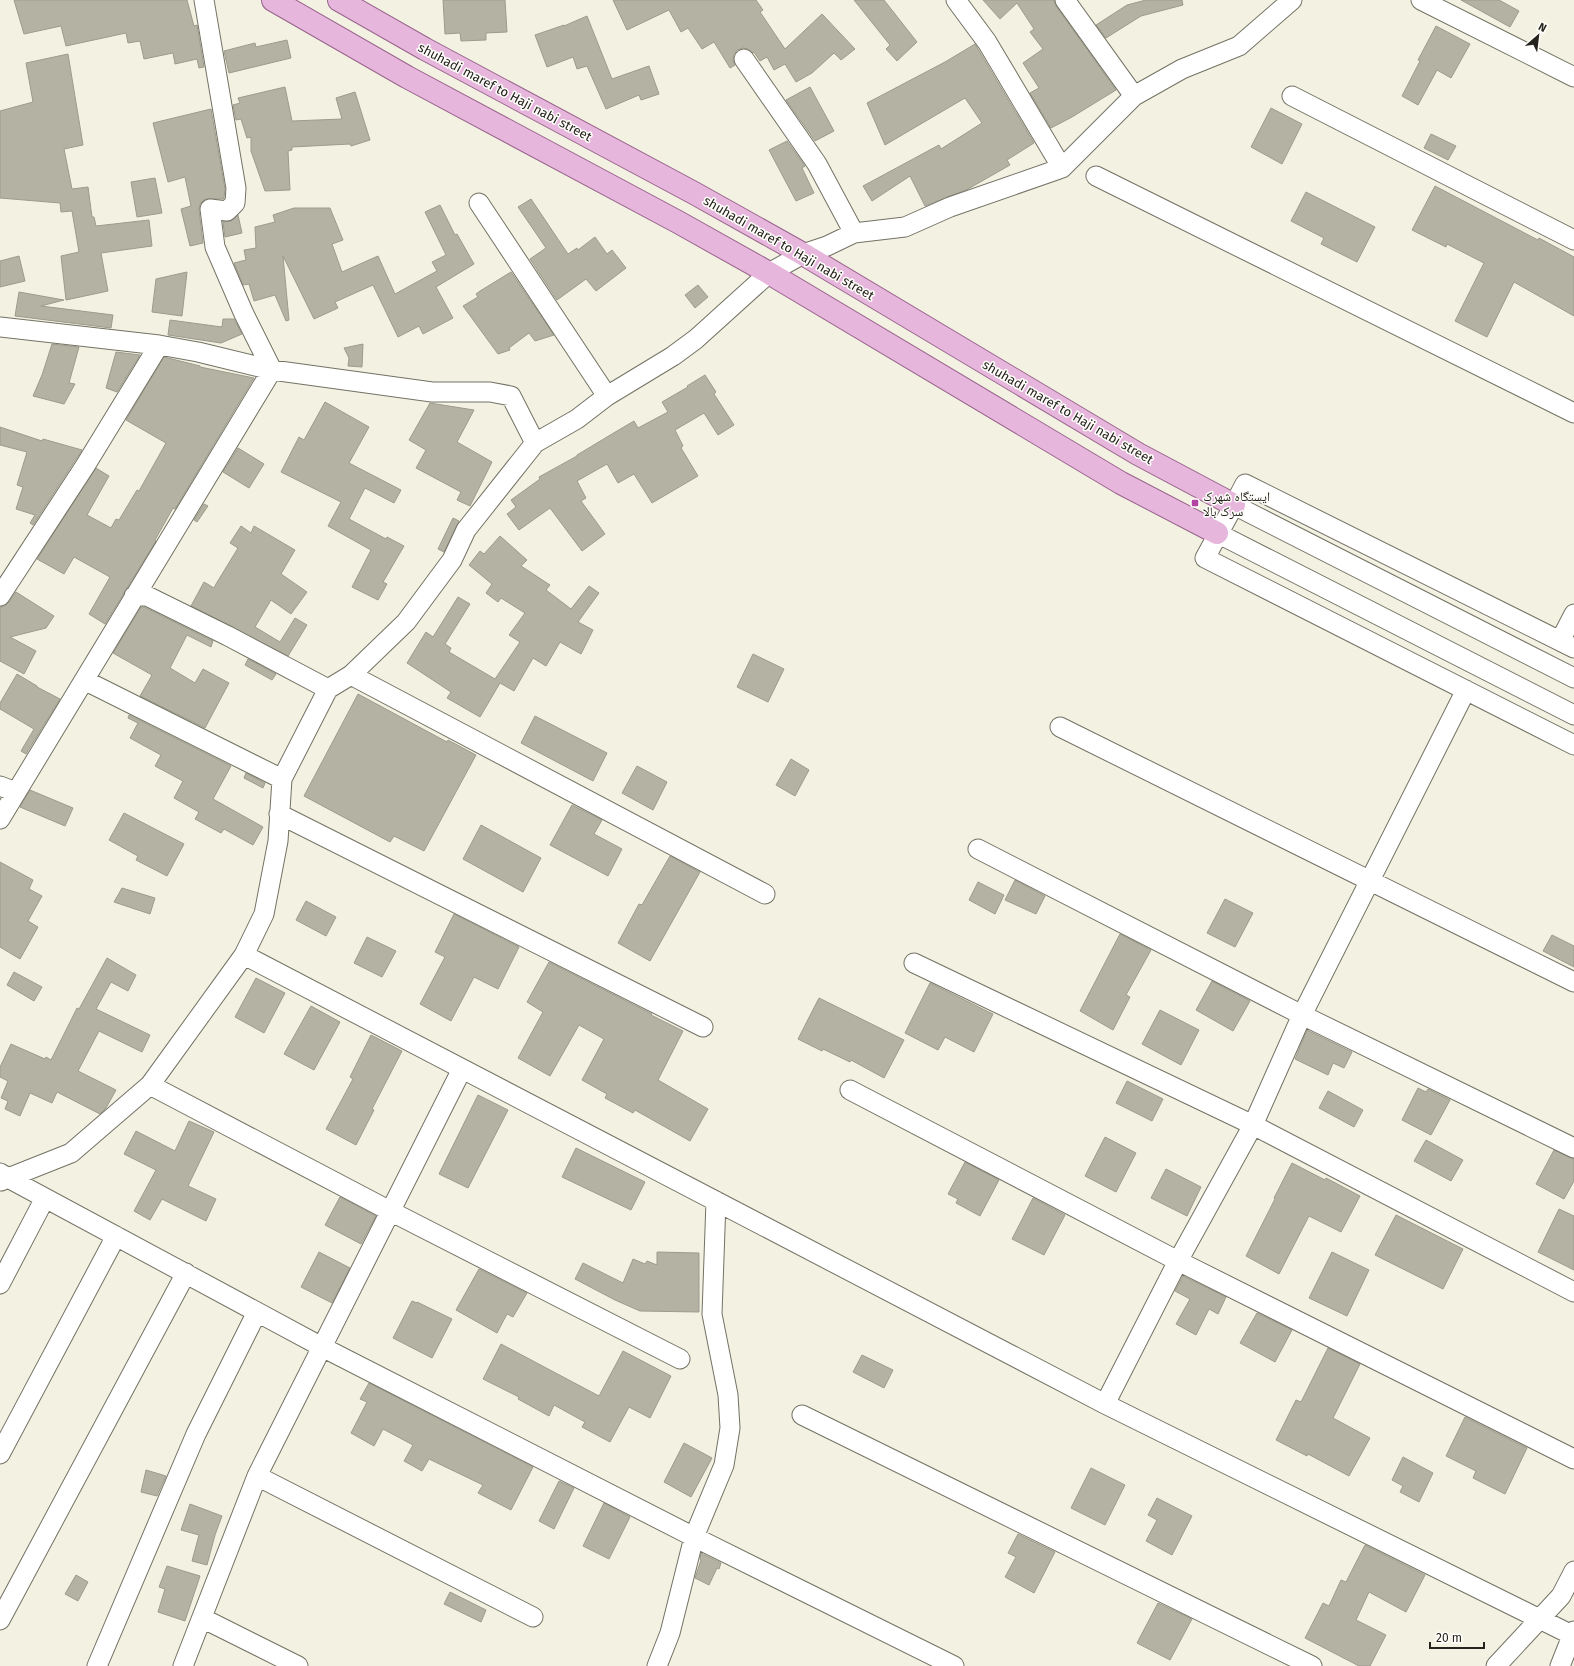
<svg xmlns="http://www.w3.org/2000/svg" width="1574" height="1666" viewBox="0 0 1574 1666" font-family="'Fira Sans','Noto Naskh Arabic',sans-serif">
  <rect width="100%" height="100%" fill="#f3f2e2"/>
  <path fill="#b3b2a3" stroke="#9d9b8d" d="M 14,0 L 187,0 L 194,26 L 197,25 L 204,67 L 199,68 L 197,59 L 175,64 L 173,53 L 144,59 L 140,41 L 128,43 L 126,33 L 66,46 L 61,26 L 24,34 Z
    M 443,0 L 505,0 L 507,32 L 486,33 L 486,40 L 461,41 L 460,33 L 445,34 Z
    M 613,0 L 756,0 L 763,10 L 760,12 L 785,49 L 822,14 L 855,49 L 841,60 L 834,53 L 812,73 L 796,82 L 785,64 L 774,70 L 767,57 L 760,61 L 754,52 L 753,53 L 748,49 L 743,48 L 737,50 L 734,55 L 733,60 L 735,65 L 730,68 L 714,42 L 702,49 L 688,28 L 681,32 L 669,10 L 627,30 Z
    M 854,0 L 884,0 L 917,42 L 897,61 L 886,49 L 890,45 Z
    M 983,0 L 1054,0 L 1056,6 L 1116,90 L 1072,117 L 1051,128 L 1030,93 L 1039,88 L 1023,63 L 1043,49 L 1030,32 L 1034,29 L 1017,3 L 1000,19 Z
    M 1146,0 L 1182,0 L 1183,5 L 1141,16 L 1106,38 L 1096,25 L 1127,5 Z
    M 1461,0 L 1499,0 L 1519,11 L 1510,27 Z
    M 587,16 L 612,79 L 649,66 L 659,94 L 641,100 L 639,95 L 606,109 L 587,66 L 577,69 L 573,57 L 547,67 L 535,35 L 564,25 L 564,26 Z
    M 1436,26 L 1470,44 L 1451,78 L 1437,70 L 1418,105 L 1402,96 L 1420,61 L 1418,60 Z
    M 287,40 L 291,58 L 229,73 L 224,51 L 255,43 L 256,47 Z
    M 975,44 L 1034,143 L 1007,160 L 1010,165 L 968,189 L 925,206 L 910,176 L 872,201 L 863,186 L 939,145 L 941,149 L 982,123 L 965,98 L 885,145 L 867,103 L 945,62 Z
    M 68,54 L 83,145 L 64,149 L 72,189 L 88,187 L 92,217 L 94,217 L 96,226 L 149,220 L 152,246 L 101,253 L 108,291 L 66,300 L 61,256 L 79,252 L 72,211 L 61,212 L 60,203 L 0,198 L 0,111 L 33,102 L 26,63 Z
    M 285,87 L 292,121 L 342,119 L 336,98 L 355,92 L 370,140 L 351,146 L 350,144 L 292,147 L 292,150 L 288,151 L 290,190 L 265,191 L 251,151 L 251,137 L 247,138 L 241,119 L 236,120 L 233,105 L 240,103 L 238,98 Z
    M 810,87 L 834,131 L 815,141 L 786,100 Z
    M 1271,108 L 1302,124 L 1282,164 L 1251,147 Z
    M 211,109 L 225,189 L 224,198 L 223,199 L 205,199 L 200,204 L 199,210 L 203,243 L 190,246 L 181,209 L 191,206 L 185,177 L 168,182 L 153,123 Z
    M 1431,134 L 1456,146 L 1448,160 L 1424,148 Z
    M 787,141 L 805,166 L 802,168 L 814,193 L 796,201 L 769,150 Z
    M 155,178 L 162,213 L 137,217 L 131,182 Z
    M 1435,186 L 1538,240 L 1539,238 L 1574,257 L 1574,316 L 1514,282 L 1487,337 L 1455,321 L 1484,263 L 1447,244 L 1446,247 L 1412,230 Z
    M 1306,192 L 1375,227 L 1357,262 L 1321,244 L 1324,238 L 1291,221 Z
    M 531,199 L 568,254 L 577,248 L 578,250 L 595,237 L 607,254 L 612,250 L 626,268 L 596,291 L 586,279 L 557,300 L 530,259 L 546,248 L 518,207 Z
    M 440,205 L 455,235 L 457,234 L 474,264 L 436,287 L 453,318 L 423,334 L 419,326 L 398,337 L 373,285 L 335,302 L 338,308 L 314,319 L 283,256 L 289,320 L 286,321 L 275,295 L 254,301 L 249,284 L 243,285 L 234,263 L 246,260 L 244,250 L 256,248 L 255,227 L 275,222 L 273,215 L 294,208 L 330,208 L 343,240 L 332,244 L 342,272 L 378,256 L 395,294 L 437,271 L 432,262 L 446,255 L 425,212 Z
    M 238,215 L 242,233 L 225,237 L 223,222 L 231,221 Z
    M 19,256 L 25,281 L 0,287 L 0,261 Z
    M 187,272 L 182,316 L 152,312 L 156,279 Z
    M 511,272 L 554,335 L 535,341 L 529,333 L 509,348 L 510,350 L 498,354 L 463,306 L 478,297 L 476,294 L 480,291 Z
    M 698,285 L 708,297 L 695,308 L 685,295 Z
    M 19,292 L 64,300 L 41,306 L 113,315 L 111,328 L 15,316 Z
    M 223,319 L 234,319 L 242,334 L 221,343 L 168,335 L 170,320 L 222,327 Z
    M 52,344 L 79,347 L 69,383 L 75,384 L 64,404 L 33,396 L 42,375 Z
    M 363,344 L 362,367 L 348,366 L 349,358 L 344,348 Z
    M 116,352 L 140,355 L 117,392 L 106,388 Z
    M 164,357 L 200,366 L 200,367 L 254,378 L 175,509 L 173,508 L 155,540 L 156,541 L 105,624 L 89,614 L 110,577 L 74,557 L 64,574 L 37,559 L 96,468 L 109,476 L 87,515 L 111,528 L 116,519 L 119,520 L 137,490 L 139,491 L 166,443 L 126,420 Z
    M 705,375 L 716,392 L 714,394 L 734,425 L 718,435 L 704,413 L 675,430 L 683,446 L 681,448 L 698,476 L 652,503 L 634,474 L 618,483 L 607,464 L 577,481 L 586,498 L 581,501 L 605,534 L 582,551 L 550,508 L 519,530 L 507,514 L 516,507 L 511,500 L 540,479 L 539,477 L 577,456 L 577,455 L 617,431 L 634,421 L 638,428 L 668,412 L 662,402 L 688,387 L 687,386 Z
    M 325,402 L 369,427 L 349,463 L 401,490 L 394,503 L 365,488 L 349,519 L 386,539 L 387,537 L 404,546 L 383,582 L 387,584 L 378,600 L 352,587 L 371,550 L 328,526 L 341,502 L 281,472 L 299,437 L 304,440 Z
    M 430,403 L 474,410 L 457,442 L 492,462 L 470,506 L 457,500 L 461,492 L 416,468 L 426,450 L 409,440 Z
    M 0,427 L 42,441 L 43,439 L 82,450 L 33,525 L 30,523 L 35,515 L 16,509 L 23,487 L 17,485 L 27,452 L 0,445 Z
    M 238,448 L 264,464 L 249,488 L 223,472 Z
    M 204,504 L 208,506 L 197,522 L 194,520 Z
    M 453,518 L 459,521 L 444,552 L 438,549 Z
    M 241,526 L 251,533 L 254,526 L 295,550 L 281,574 L 307,592 L 291,614 L 271,600 L 255,627 L 280,642 L 295,618 L 307,625 L 288,656 L 191,606 L 204,582 L 214,588 L 216,584 L 238,548 L 230,543 Z
    M 500,536 L 527,560 L 521,566 L 550,585 L 546,590 L 571,609 L 589,586 L 599,593 L 578,622 L 593,630 L 581,654 L 560,642 L 546,666 L 533,658 L 514,691 L 500,683 L 480,717 L 447,698 L 451,692 L 407,663 L 426,632 L 433,637 L 458,597 L 470,604 L 445,644 L 451,648 L 449,652 L 495,679 L 520,642 L 509,635 L 525,613 L 501,598 L 498,602 L 486,593 L 492,584 L 469,565 L 480,551 L 484,554 Z
    M 16,592 L 54,616 L 46,628 L 10,637 L 36,651 L 24,674 L 0,661 L 0,607 L 5,606 L 9,602 Z
    M 141,607 L 144,607 L 213,641 L 211,647 L 187,635 L 170,668 L 195,683 L 203,669 L 229,683 L 205,728 L 140,696 L 152,675 L 113,653 Z
    M 753,654 L 784,669 L 768,702 L 737,687 Z
    M 248,659 L 276,674 L 272,680 L 245,665 Z
    M 17,674 L 37,686 L 37,687 L 60,699 L 26,754 L 21,751 L 34,729 L 0,709 L 0,703 Z
    M 358,694 L 447,742 L 448,740 L 476,755 L 424,851 L 394,836 L 390,842 L 304,796 Z
    M 129,715 L 231,766 L 213,799 L 263,827 L 253,845 L 224,829 L 221,833 L 195,819 L 199,812 L 174,798 L 183,781 L 155,766 L 161,755 L 130,738 L 138,723 L 128,718 Z
    M 535,716 L 607,753 L 593,781 L 521,743 Z
    M 791,759 L 809,770 L 795,796 L 776,785 Z
    M 637,766 L 667,782 L 653,810 L 622,793 Z
    M 246,773 L 265,783 L 263,788 L 244,778 Z
    M 30,790 L 73,808 L 65,826 L 20,807 Z
    M 572,805 L 602,820 L 594,834 L 622,849 L 608,876 L 550,845 Z
    M 124,813 L 184,844 L 167,876 L 136,860 L 138,856 L 109,840 Z
    M 481,825 L 541,858 L 523,892 L 463,859 Z
    M 670,856 L 700,872 L 650,961 L 618,943 L 639,904 L 642,905 Z
    M 0,862 L 33,880 L 29,889 L 42,896 L 28,921 L 38,927 L 20,959 L 0,947 Z
    M 1015,880 L 1045,896 L 1036,914 L 1005,900 Z
    M 978,882 L 1004,895 L 995,914 L 969,900 Z
    M 122,888 L 155,898 L 150,914 L 114,902 Z
    M 1225,899 L 1253,913 L 1235,947 L 1207,933 Z
    M 306,901 L 336,917 L 326,936 L 296,920 Z
    M 454,914 L 519,947 L 498,989 L 474,977 L 451,1021 L 420,1004 L 445,957 L 435,952 Z
    M 1120,934 L 1151,950 L 1126,995 L 1130,997 L 1113,1030 L 1080,1011 Z
    M 1552,935 L 1574,946 L 1574,967 L 1543,951 Z
    M 367,937 L 396,951 L 382,977 L 354,963 Z
    M 107,958 L 136,975 L 128,991 L 111,982 L 96,1009 L 150,1035 L 142,1052 L 99,1031 L 78,1071 L 116,1090 L 106,1108 L 100,1114 L 57,1092 L 52,1103 L 30,1093 L 20,1116 L 5,1109 L 8,1101 L 1,1098 L 8,1081 L 0,1077 L 0,1067 L 11,1044 L 45,1059 L 46,1057 L 51,1060 L 77,1008 L 79,1009 Z
    M 549,962 L 652,1014 L 651,1015 L 683,1031 L 658,1080 L 708,1109 L 690,1141 L 635,1110 L 633,1113 L 605,1098 L 607,1094 L 582,1080 L 604,1039 L 579,1025 L 550,1076 L 518,1058 L 543,1012 L 527,1002 Z
    M 14,972 L 42,987 L 34,1001 L 7,985 Z
    M 256,978 L 285,993 L 264,1033 L 235,1017 Z
    M 1212,981 L 1250,1001 L 1233,1031 L 1196,1010 Z
    M 930,983 L 993,1014 L 974,1052 L 945,1037 L 938,1050 L 905,1033 Z
    M 819,998 L 904,1040 L 884,1078 L 851,1060 L 850,1062 L 823,1049 L 822,1051 L 798,1039 Z
    M 311,1006 L 340,1022 L 314,1070 L 284,1054 Z
    M 1160,1010 L 1199,1030 L 1181,1065 L 1142,1044 Z
    M 1307,1030 L 1352,1052 L 1344,1068 L 1333,1063 L 1328,1075 L 1295,1059 Z
    M 371,1035 L 402,1051 L 372,1109 L 374,1110 L 356,1145 L 326,1129 L 353,1079 L 350,1077 Z
    M 1127,1081 L 1163,1099 L 1152,1121 L 1116,1103 Z
    M 1418,1088 L 1426,1092 L 1428,1089 L 1450,1100 L 1431,1135 L 1402,1120 Z
    M 1328,1091 L 1363,1110 L 1354,1127 L 1319,1108 Z
    M 478,1095 L 508,1110 L 468,1188 L 439,1174 Z
    M 189,1121 L 214,1132 L 188,1186 L 216,1199 L 206,1221 L 162,1199 L 150,1220 L 134,1211 L 156,1170 L 124,1154 L 136,1131 L 175,1151 Z
    M 1105,1137 L 1136,1153 L 1116,1192 L 1085,1176 Z
    M 1426,1140 L 1463,1160 L 1451,1181 L 1414,1161 Z
    M 576,1148 L 645,1182 L 631,1210 L 562,1177 Z
    M 1554,1150 L 1574,1159 L 1574,1181 L 1564,1199 L 1536,1184 Z
    M 965,1162 L 999,1180 L 980,1216 L 956,1203 L 958,1199 L 948,1194 Z
    M 1292,1163 L 1325,1180 L 1326,1178 L 1360,1196 L 1341,1232 L 1309,1216 L 1279,1274 L 1246,1256 L 1275,1199 L 1274,1198 Z
    M 1166,1169 L 1201,1187 L 1187,1216 L 1151,1198 Z
    M 340,1197 L 376,1216 L 361,1244 L 325,1225 Z
    M 1033,1198 L 1065,1215 L 1044,1255 L 1012,1239 Z
    M 1559,1209 L 1574,1216 L 1574,1270 L 1538,1252 Z
    M 1396,1215 L 1463,1249 L 1443,1289 L 1375,1255 Z
    M 319,1252 L 350,1268 L 332,1303 L 301,1287 Z
    M 657,1252 L 699,1253 L 699,1312 L 640,1311 L 615,1300 L 575,1279 L 583,1263 L 623,1283 L 633,1259 L 645,1264 L 647,1261 L 657,1265 Z
    M 1332,1252 L 1369,1270 L 1347,1316 L 1309,1298 Z
    M 479,1269 L 527,1293 L 513,1317 L 507,1314 L 497,1333 L 456,1310 Z
    M 1183,1276 L 1226,1297 L 1218,1314 L 1209,1309 L 1196,1335 L 1176,1324 L 1190,1299 L 1175,1291 Z
    M 412,1301 L 417,1303 L 417,1302 L 452,1319 L 432,1358 L 393,1338 Z
    M 1257,1313 L 1292,1330 L 1275,1362 L 1240,1343 Z
    M 501,1344 L 599,1396 L 623,1351 L 671,1376 L 650,1418 L 629,1407 L 610,1442 L 582,1427 L 585,1422 L 554,1405 L 549,1416 L 518,1399 L 519,1397 L 483,1379 Z
    M 1328,1348 L 1360,1364 L 1333,1418 L 1370,1438 L 1349,1476 L 1308,1454 L 1307,1456 L 1276,1440 L 1296,1400 L 1301,1402 Z
    M 862,1355 L 893,1370 L 884,1388 L 853,1372 Z
    M 369,1383 L 533,1467 L 511,1510 L 478,1493 L 483,1485 L 429,1459 L 422,1471 L 404,1461 L 413,1445 L 383,1429 L 374,1446 L 351,1433 L 367,1402 L 360,1399 Z
    M 1465,1417 L 1527,1448 L 1505,1494 L 1473,1478 L 1476,1471 L 1446,1456 Z
    M 684,1443 L 712,1458 L 691,1497 L 664,1482 Z
    M 1403,1457 L 1433,1473 L 1419,1502 L 1400,1492 L 1403,1486 L 1392,1480 Z
    M 1091,1468 L 1125,1485 L 1105,1525 L 1071,1508 Z
    M 146,1470 L 166,1476 L 157,1496 L 141,1492 Z
    M 559,1481 L 574,1488 L 554,1529 L 539,1521 Z
    M 1157,1498 L 1192,1516 L 1172,1555 L 1146,1541 L 1157,1520 L 1148,1515 Z
    M 604,1503 L 630,1517 L 609,1559 L 583,1546 Z
    M 190,1504 L 222,1516 L 215,1535 L 207,1565 L 192,1561 L 199,1535 L 181,1530 Z
    M 1018,1534 L 1055,1552 L 1034,1593 L 1005,1577 L 1016,1557 L 1008,1553 Z
    M 1365,1545 L 1425,1575 L 1406,1612 L 1369,1592 L 1356,1620 L 1386,1635 L 1370,1666 L 1359,1666 L 1305,1638 L 1323,1603 L 1329,1606 L 1341,1580 L 1346,1582 Z
    M 701,1553 L 721,1563 L 719,1569 L 717,1568 L 709,1585 L 695,1578 L 701,1560 L 700,1559 Z
    M 167,1566 L 200,1576 L 185,1621 L 158,1612 L 165,1589 L 159,1587 Z
    M 76,1575 L 88,1582 L 78,1601 L 65,1594 Z
    M 450,1592 L 486,1610 L 481,1622 L 444,1604 Z
    M 1158,1603 L 1192,1619 L 1170,1660 L 1137,1643 Z"/>
  <g fill="none" stroke-linecap="round" stroke-linejoin="round">
    <g stroke="#737264" stroke-width="21">
      <path id="minor" d="M 956,0 L 987,42 L 1062,168
        M 1065,0 L 1134,96
        M 1421,0 L 1574,77
        M 744,59 L 817,164 L 854,233
        M 1292,96 L 1574,240
        M 1096,176 L 1574,413
        M 479,203 L 607,396
        M 0,327 L 159,345 L 198,352 L 272,370 L 432,392 L 490,392 L 511,396 L 535,443
        M 1234,505 L 1245,484 L 1574,648
        M 1217,533 L 1574,715
        M 0,596 L 85,466 L 159,345
        M 134,596 L 147,596 L 228,636 L 328,689
        M 1560,641 L 1574,614
        M 351,675 L 765,894
        M 1574,678 L 1234,505 L 1205,558 L 1574,745
        M 84,680 L 282,779
        M 1060,727 L 1574,982
        M 0,786 L 16,792
        M 279,814 L 703,1027
        M 0,819 L 272,370 L 244,314 L 215,247 L 210,209 L 227,211 L 235,203 L 236,188 L 204,0
        M 978,849 L 1302,1015 L 1574,1148
        M 244,955 L 1105,1404 L 1574,1636
        M 914,963 L 1253,1125 L 1574,1292
        M 150,1085 L 390,1211 L 680,1359
        M 850,1090 L 1178,1261 L 1574,1459
        M 0,1173 L 8,1178 L 71,1153 L 150,1085 L 244,955 L 264,914 L 278,841 L 282,779 L 328,689 L 351,675 L 406,622 L 452,560 L 466,530 L 535,443 L 577,419 L 607,396 L 673,356 L 696,339 L 769,273 L 803,254 L 827,246 L 854,233 L 905,227 L 950,207 L 1062,168 L 1134,96 L 1182,69 L 1239,46 L 1292,0
        M 1,1181 L 8,1178 L 322,1347 L 694,1537 L 954,1666
        M 0,1284 L 45,1198
        M 1105,1404 L 1178,1261 L 1253,1125 L 1302,1015 L 1466,690
        M 802,1415 L 1312,1666
        M 0,1454 L 116,1236
        M 257,1476 L 533,1617
        M 202,1618 L 298,1666
        M 0,1620 L 186,1273
        M 97,1666 L 196,1434 L 257,1312
        M 183,1666 L 257,1476 L 462,1069
        M 657,1666 L 670,1633 L 694,1537 L 724,1465 L 730,1428 L 728,1395 L 712,1314 L 716,1201
        M 1496,1666 L 1561,1596 L 1574,1571
        M 1560,1666 L 1574,1631"/>
    </g>
    <g stroke="#98638b" stroke-width="24">
      <path id="major" d="M 273,0 L 407,77 L 678,222 L 769,273 L 1121,483 L 1217,533
        M 339,0 L 425,49 L 694,193 L 803,254 L 1138,454 L 1234,505"/>
    </g>
    <use href="#minor" stroke="#fff" stroke-width="19"/>
    <use href="#major" stroke="#e6b6dd" stroke-width="22"/>
  </g>
  <rect fill="#b344a2" stroke="#fffefb" stroke-width="1.5" x="1191" y="499" width="8" height="8" rx="2"/>
  <g text-anchor="middle" dominant-baseline="central" stroke-width="3" stroke-linejoin="round" paint-order="stroke">
    <g font-size="13" fill="#24231d" stroke="#fffefb">
      <text transform="translate(505 92) rotate(28)">shuhadi maref to Haji nabi street</text>
      <text transform="translate(789 248) rotate(30)">shuhadi maref to Haji nabi street</text>
      <text transform="translate(1068 412) rotate(30)">shuhadi maref to Haji nabi street</text>
    </g>
    <g font-size="13" fill="#24231d" stroke="#fffefb" text-anchor="start">
      <text x="1203" y="496">ایستگاه شهرک<tspan x="1203" dy="15">سرک بالا</tspan></text>
    </g>
  </g>
  <g transform="translate(1538 36) rotate(28)" stroke="#fffefb" stroke-width="3" paint-order="stroke">
  <path d="M0-3L7 15L0 10L-7 15Z" fill="#24231d"/>
  <text y="-6" font-size="11" font-weight="bold" text-anchor="middle" fill="#24231d">N</text>
  </g>
  <path d="M1430 1642v6h54v-6" fill="none" stroke="#24231d" stroke-width="2"/>
  <text x="1436" y="1642" font-size="12" fill="#24231d" stroke="#fffefb" stroke-width="3" paint-order="stroke">20 m</text>
</svg>
